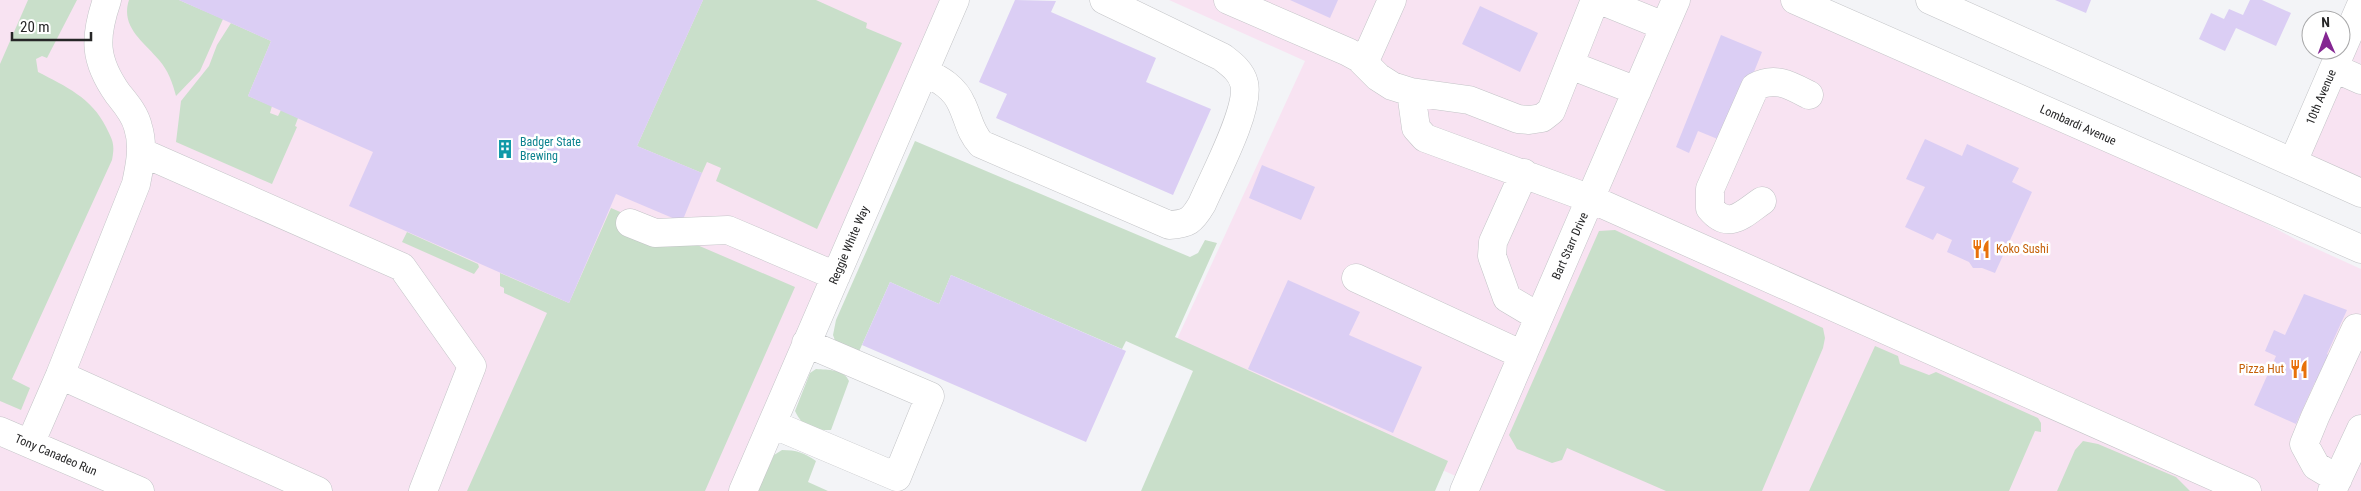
<svg xmlns="http://www.w3.org/2000/svg" width="2361" height="491" viewBox="0 0 2361 491" font-family="'Roboto Condensed',sans-serif">
  <rect width="100%" height="100%" fill="#f3f4f7"/>
  <path fill="#f8e3f2" d="M 0,0 L 955,0 L 743,491 L 0,491 Z
    M 1169,0 L 1795,0 L 2115,141 L 2295,239 L 2361,269 L 2361,491 L 1468,491 L 1471,483 L 1173,348 L 1305,61 Z
    M 2348,35 L 2361,41 L 2361,193 L 2293,162 Z"/>
  <path fill="#c9dfca" d="M 28,0 L 77,0 L 47,58 L 42,56 L 36,59 L 38,72 C 65,86 92,98 106,127 C 113,141 115,144 112,160 L 12,379 L 30,388 L 21,410 L 0,401 L 0,64 Z
    M 129,0 L 179,0 L 223,19 L 200,71 L 176,96 C 173,84 168,70 159,60 C 144,42 120,27 129,0 Z
    M 703,0 L 816,0 L 867,23 L 866,28 L 902,43 L 817,229 L 716,181 L 721,168 L 707,162 L 702,173 L 637,146 Z
    M 231,23 L 271,41 L 248,96 L 272,106 L 270,113 L 278,116 L 281,110 L 298,118 L 295,126 L 297,127 L 272,184 L 176,142 L 181,101 L 209,66 L 217,45 Z
    M 915,141 L 1190,257 L 1198,253 L 1205,240 L 1217,243 L 1175,337 L 1448,461 L 1435,491 L 1141,491 L 1193,371 L 1126,341 L 1122,349 L 951,275 L 939,304 L 890,282 L 857,356 L 837,346 L 833,335 L 836,320 Z
    M 611,208 L 795,287 L 705,491 L 467,491 L 547,313 L 504,293 L 504,288 L 500,286 L 500,273 L 569,303 Z
    M 1615,230 L 1823,328 L 1825,338 L 1823,348 L 1762,491 L 1666,491 L 1567,448 L 1562,460 L 1552,463 L 1517,449 L 1509,435 L 1599,231 Z
    M 407,232 L 478,264 L 479,267 L 474,274 L 402,242 Z
    M 1875,346 L 1898,356 L 1900,364 L 1929,375 L 1936,372 L 2038,418 L 2041,423 L 2041,432 L 2035,431 L 2009,491 L 1809,491 Z
    M 816,369 C 828,370 844,369 849,381 L 831,430 C 813,430 803,428 795,411 L 810,373 Z
    M 2083,441 L 2098,444 L 2176,477 L 2190,491 L 2057,491 L 2075,450 Z
    M 782,450 C 796,450 805,453 816,461 L 808,482 L 828,491 L 758,491 L 774,455 Z"/>
  <path fill="#dbcef4" d="M 179,0 L 703,0 L 637,146 L 702,173 L 682,222 L 616,194 L 569,303 L 349,206 L 373,152 L 248,96 L 271,41 Z
    M 1015,0 L 1056,1 L 1051,12 L 1156,58 L 1146,82 L 1211,109 L 1173,195 L 996,118 L 1007,94 L 979,82 Z
    M 1290,0 L 1338,0 L 1330,18 Z
    M 2055,0 L 2091,0 L 2086,13 Z
    M 2250,0 L 2262,0 L 2291,13 L 2276,46 L 2236,28 L 2225,51 L 2199,39 L 2211,13 L 2224,19 L 2229,9 L 2243,15 Z
    M 1480,6 L 1538,33 L 1520,72 L 1462,44 Z
    M 1721,35 L 1762,52 L 1741,104 L 1720,140 L 1698,131 L 1689,153 L 1676,147 Z
    M 1925,139 L 1962,156 L 1967,144 L 2019,168 L 2012,182 L 2032,192 L 1995,273 L 1982,268 L 1973,268 L 1969,262 L 1947,252 L 1952,240 L 1937,233 L 1933,240 L 1905,227 L 1925,187 L 1906,179 Z
    M 1262,165 L 1315,187 L 1301,220 L 1249,198 Z
    M 951,275 L 1126,351 L 1086,442 L 862,345 L 890,282 L 939,304 Z
    M 1288,280 L 1360,312 L 1349,335 L 1422,367 L 1393,433 L 1248,369 Z
    M 2304,294 L 2347,310 L 2327,354 L 2333,357 L 2321,384 L 2315,382 L 2296,424 L 2254,405 L 2276,356 L 2265,351 L 2274,330 L 2285,335 Z"/>
  <g fill="none" stroke-linecap="round" stroke-linejoin="round">
    <g stroke="#c3c4c7" stroke-width="29">
      <path id="minor" d="M 1228,0 L 1348,52 L 1359,58 L 1378,77 L 1392,86 L 1411,92 L 1469,100 L 1518,119 L 1529,120 L 1542,118 L 1551,111 L 1595,0
        M 1600,0 L 1664,26
        M 1364,63 L 1392,0
        M 1570,65 L 1637,91
        M 2334,68 L 2361,80
        M 924,72 C 940,79 955,88 962,105 C 969,120 970,132 981,144 L 1169,225 C 1188,224 1192,221 1202,204 C 1213,178 1251,108 1244,83 C 1241,71 1231,64 1222,57 L 1104,0
        M 1411,92 L 1416,128 L 1425,138 L 1591,199 L 2247,491
        M 141,152 L 402,267 L 472,366 L 423,491
        M 2293,162 L 2361,5
        M 1524,173 L 1493,242 L 1492,256 L 1507,298 L 1539,317
        M 1762,201 C 1743,214 1729,231 1710,208 L 1710,189 L 1755,87 C 1775,76 1790,85 1809,95
        M 630,223 L 655,233 L 728,230 L 836,276
        M 1356,278 L 1523,355
        M 60,375 L 136,184 C 140,165 144,146 138,127 C 135,114 126,104 118,94 C 94,60 94,38 107,0
        M 772,424 L 897,477 L 930,396 L 806,343
        M 0,431 L 140,491
        M 30,444 L 60,375 L 318,491
        M 2338,479 L 2316,466 L 2304,444 L 2315,417 L 2356,328 L 2361,329
        M 743,491 L 955,0
        M 1464,491 L 1676,0
        M 2332,491 L 2361,429"/>
    </g>
    <g stroke="#c3c4c7" stroke-width="29">
      <path id="major" d="M 1795,0 L 2361,249
        M 1930,0 L 2361,193"/>
    </g>
    <use href="#minor" stroke="#fff" stroke-width="28"/>
    <use href="#major" stroke="#fff" stroke-width="28"/>
  </g>
  <defs>
    <g id="building-bare" transform="scale(1.5)"><path d="M-4-6H4V6H1V3H-1V6H-4ZM-2.5-4.3h1.7v1.8h-1.7ZM.8-4.3h1.7v1.8H.8ZM-2.5-1h1.7V.8h-1.7ZM.8-1h1.7V.8H.8Z" fill="#0f9aa8" stroke="#fff" stroke-width="2.5" paint-order="stroke"/></g>
    <g id="restaurant-bare" transform="scale(1.5)"><path d="M-5-6h1v4h1v-4h1v4h1v-4h1v5L-1.5 .5V6h-2V.5L-5-1ZM5-6V6H3V1.5H1.5Q1.5-4 5-6Z" fill="#e8710a" stroke="#fff" stroke-width="2.5" paint-order="stroke"/></g>
  </defs>
  <g fill-rule="evenodd">
    <use href="#building-bare" x="505" y="149"/>
    <use href="#restaurant-bare" x="1981" y="249"/>
    <use href="#restaurant-bare" x="2299" y="369"/>
  </g>
  <g text-anchor="middle" dominant-baseline="central" stroke-width="5" stroke-linejoin="round" paint-order="stroke">
    <g font-size="12" fill="#262627" stroke="#fff">
      <text transform="translate(2321 97) rotate(-67)">10th Avenue</text>
      <text transform="translate(2078 125) rotate(24)">Lombardi Avenue</text>
      <text transform="translate(849 245) rotate(-67)">Reggie White Way</text>
      <text transform="translate(1570 246) rotate(-66)">Bart Starr Drive</text>
      <text transform="translate(56 455) rotate(23)">Tony Canadeo Run</text>
    </g>
    <g font-size="12" fill="#0d838f" stroke="#fff" text-anchor="start">
      <text x="520" y="142">Badger State<tspan x="520" dy="14">Brewing</tspan></text>
    </g>
    <g font-size="12" fill="#c56008" stroke="#fff" text-anchor="start">
      <text x="1996" y="249">Koko Sushi</text>
      <text x="2284" y="369" text-anchor="end">Pizza Hut</text>
    </g>
  </g>
  <g transform="translate(2326 35) rotate(358)"><circle r="24" fill="#ffffff" stroke="#a8a8a9"/>
  <path d="M0-4L9 19L0 12L-9 19Z" fill="#842692"/>
  <text y="-8" font-size="14" font-weight="bold" text-anchor="middle" fill="#262627">N</text>
  </g>
  <path d="M12 32v8h79v-8" fill="none" stroke="#262627" stroke-width="2.5"/>
  <text x="20" y="32" font-size="15" fill="#262627" stroke="#ffffff" stroke-width="4" paint-order="stroke">20 m</text>
</svg>
